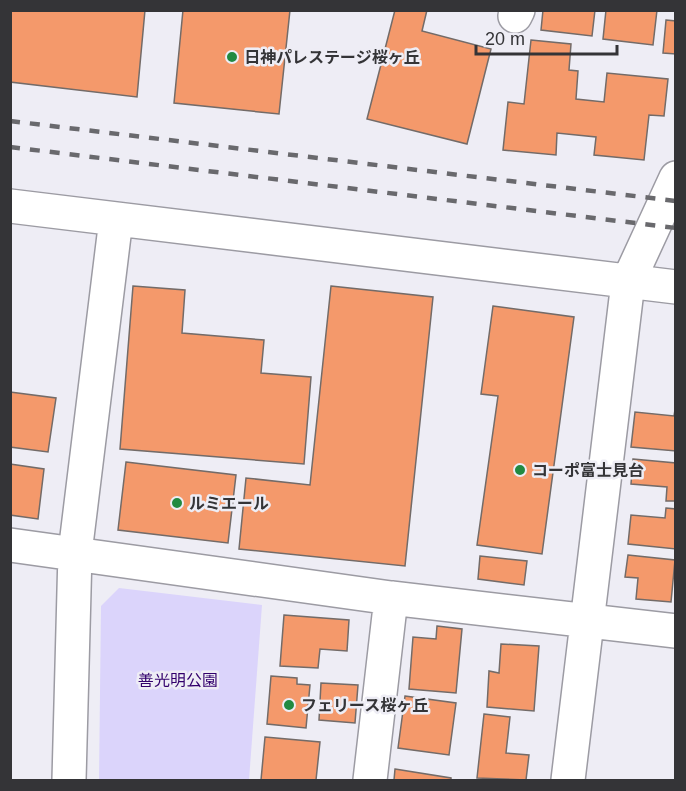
<svg xmlns="http://www.w3.org/2000/svg" width="686" height="791" viewBox="0 0 686 791" font-family="Arial,'Noto Sans JP',sans-serif">
  <rect width="100%" height="100%" fill="#eeedf5"/>
  <path fill="#dbd4fb" d="M 119,588 L 262,605 L 249,780 L 99,780 L 101,606 Z"/>
  <path fill="#f4996b" stroke="#736b68" stroke-width="1.5" d="M 10,10 L 145,10 L 137,97 L 10,82 Z
    M 183,10 L 290,10 L 279,114 L 174,103 Z
    M 395,10 L 427,10 L 422,31 L 491,49 L 467,144 L 367,119 Z
    M 543,10 L 595,10 L 592,36 L 541,30 Z
    M 606,10 L 657,10 L 653,45 L 603,39 Z
    M 666,20 L 676,21 L 676,54 L 663,53 Z
    M 531,40 L 571,44 L 569,70 L 578,71 L 576,99 L 604,102 L 607,73 L 668,79 L 664,116 L 649,115 L 644,160 L 594,155 L 596,137 L 557,133 L 556,155 L 503,150 L 508,102 L 524,104 Z
    M 133,286 L 185,290 L 182,333 L 264,340 L 261,373 L 311,377 L 304,464 L 120,449 Z
    M 331,286 L 433,297 L 405,566 L 239,549 L 246,478 L 310,485 Z
    M 493,306 L 574,317 L 542,554 L 477,545 L 498,396 L 481,394 Z
    M 10,392 L 56,398 L 48,452 L 10,447 Z
    M 676,403 L 676,451 L 631,447 L 635,412 L 674,416 Z
    M 633,459 L 676,463 L 676,501 L 666,501 L 667,487 L 631,484 Z
    M 126,462 L 236,475 L 228,543 L 118,530 Z
    M 10,464 L 44,469 L 38,519 L 10,515 Z
    M 666,508 L 676,509 L 676,549 L 628,544 L 631,515 L 665,518 Z
    M 628,555 L 675,560 L 671,602 L 636,599 L 638,578 L 625,577 Z
    M 480,556 L 527,561 L 524,585 L 478,579 Z
    M 284,615 L 349,620 L 347,651 L 320,649 L 318,668 L 280,666 Z
    M 437,626 L 462,629 L 456,693 L 409,689 L 413,637 L 436,639 Z
    M 501,644 L 539,646 L 534,711 L 487,707 L 489,671 L 499,673 Z
    M 271,676 L 297,678 L 297,684 L 310,685 L 306,728 L 267,724 Z
    M 321,683 L 358,685 L 355,723 L 319,720 Z
    M 405,696 L 456,703 L 449,755 L 398,748 Z
    M 484,714 L 510,717 L 506,753 L 529,755 L 526,780 L 477,778 Z
    M 265,737 L 320,742 L 316,780 L 261,780 Z
    M 395,769 L 451,778 L 451,780 L 394,780 Z"/>
  <g fill="none" stroke-linecap="round" stroke-linejoin="round">
    <g stroke="#9c9ba3" stroke-width="36">
      <path id="minor" d="M 515,16 L 518,10
        M 10,206 L 676,287
        M 10,545 L 391,598 L 676,631
        M 69,780 L 75,553 L 116,219
        M 370,780 L 391,598
        M 568,780 L 628,282 L 676,178"/>
    </g>
    <use href="#minor" stroke="#fff" stroke-width="33"/>
    <path stroke="#69696d" stroke-width="4.5" stroke-dasharray="10 10" stroke-linecap="butt" d="M 10,121 L 676,201
      M 10,147 L 676,228"/>
  </g>
  <g fill="#218a41" stroke="#eeedf5" stroke-width="2">
    <circle cx="232" cy="57" r="6"/>
    <circle cx="520" cy="470" r="6"/>
    <circle cx="177" cy="503" r="6"/>
    <circle cx="289" cy="705" r="6"/>
  </g>
  <g text-anchor="middle" dominant-baseline="central" stroke-width="5" stroke-linejoin="round" paint-order="stroke">
    <g font-size="16" font-weight="bold" fill="#343437" stroke="#eeedf5" text-anchor="start">
      <text x="244" y="57">日神パレステージ桜ヶ丘</text>
      <text x="532" y="470">コーポ富士見台</text>
      <text x="189" y="503">ルミエール</text>
      <text x="301" y="705">フェリース桜ヶ丘</text>
    </g>
    <g font-size="16" fill="#32006c" stroke="#eeedf5">
      <text x="178" y="680">善光明公園</text>
    </g>
  </g>
  <rect width="686" height="791" fill="none" stroke="#343437" stroke-width="24"/>
  <path d="M476 45v9h141v-9" fill="none" stroke="#343437" stroke-width="3"/>
  <text x="485" y="45" font-size="18" fill="#343437" stroke="#eeedf5" stroke-width="4.5" paint-order="stroke">20 m</text>
</svg>
